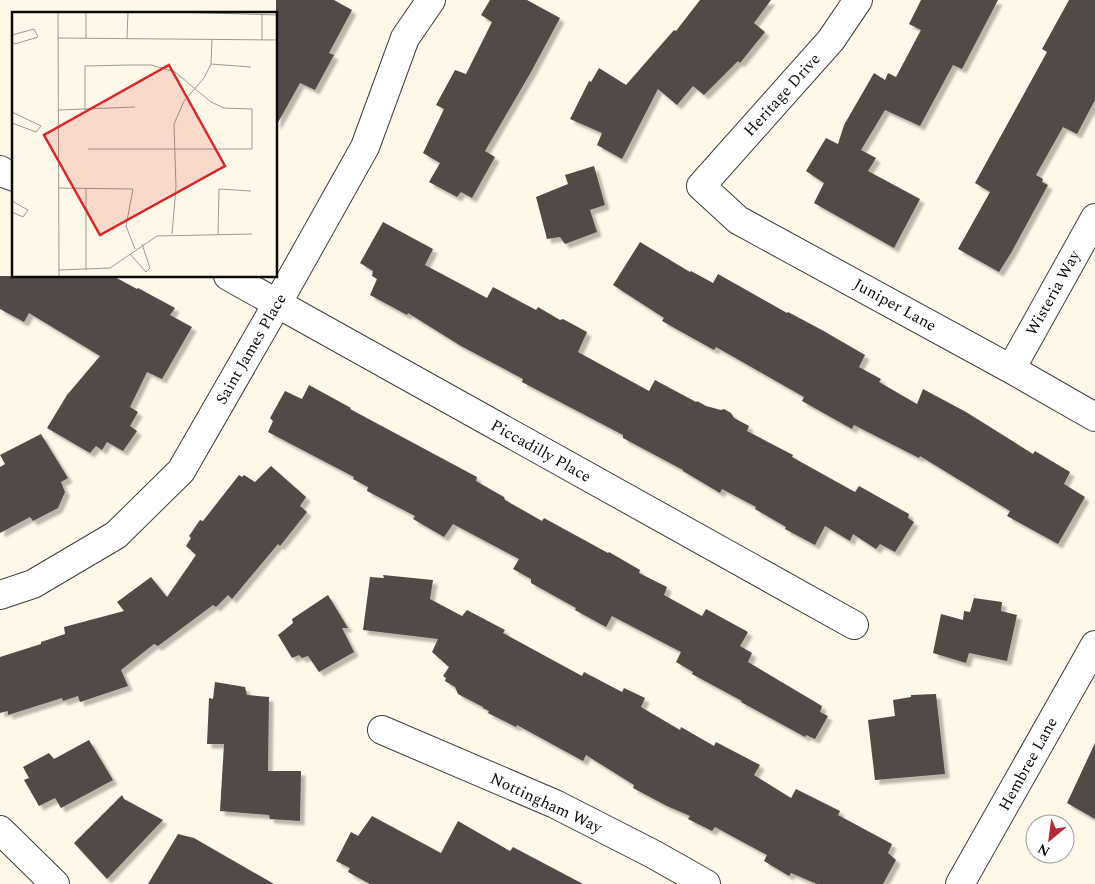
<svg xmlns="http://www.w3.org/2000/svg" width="1095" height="884" viewBox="0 0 1095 884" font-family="Spectral,serif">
  <defs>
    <filter id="shadow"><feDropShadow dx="4.5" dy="4.5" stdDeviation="1" flood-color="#0004"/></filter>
  </defs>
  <rect width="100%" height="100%" fill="#fef8e8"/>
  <path fill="#524a47" filter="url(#shadow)" d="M 276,0 L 334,0 L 352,10 L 329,53 L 334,55 L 315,90 L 300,83 L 276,126 Z
    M 490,0 L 527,0 L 560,18 L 531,72 L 485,151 L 495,157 L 472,198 L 461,192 L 457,197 L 429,182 L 440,163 L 423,153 L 444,109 L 436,105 L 455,70 L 466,74 L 492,22 L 481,15 Z
    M 700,0 L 771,0 L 754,23 L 765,32 L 740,63 L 738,61 L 704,95 L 693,86 L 677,105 L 658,89 L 622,159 L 597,145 L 602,133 L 570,119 L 589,81 L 591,82 L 599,68 L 626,85 L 674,30 L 676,31 Z
    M 921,0 L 998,0 L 962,69 L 953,65 L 920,126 L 885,110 L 861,150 L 876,158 L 868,171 L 920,199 L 894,248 L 814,203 L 824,183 L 806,171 L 826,138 L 838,144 L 844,125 L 874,73 L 885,80 L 888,73 L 896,77 L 921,30 L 909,24 Z
    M 1069,0 L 1095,0 L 1095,100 L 1077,134 L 1063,127 L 1036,175 L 1043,179 L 1042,182 L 1048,185 L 1011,253 L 999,272 L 958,249 L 990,192 L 975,183 L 1047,52 L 1042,49 Z
    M 594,166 L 605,205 L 590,210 L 597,232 L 565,244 L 560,237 L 547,239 L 536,197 L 568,184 L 565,175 Z
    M 383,222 L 433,249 L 425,265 L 487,298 L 493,287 L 536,310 L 538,307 L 560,320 L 563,319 L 587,332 L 578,352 L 649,391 L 655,380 L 696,402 L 697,401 L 706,406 L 721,410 L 724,409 L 731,413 L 734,418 L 749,426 L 747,431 L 793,455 L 792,457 L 855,492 L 859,486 L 909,514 L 908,518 L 914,522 L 895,552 L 880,544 L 876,549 L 853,534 L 850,541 L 825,526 L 815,545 L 785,529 L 786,527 L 755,509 L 756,507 L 722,489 L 720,493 L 683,471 L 683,470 L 623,438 L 623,435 L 522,382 L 523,379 L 461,346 L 408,313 L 407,315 L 370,295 L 377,279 L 372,276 L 373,271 L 360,263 Z
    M 640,242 L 690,272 L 691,271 L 713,283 L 718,274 L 787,313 L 788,312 L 822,330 L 865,355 L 859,367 L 881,379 L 879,382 L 917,404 L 923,389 L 966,412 L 1033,454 L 1035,451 L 1070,472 L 1064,484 L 1085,497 L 1058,544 L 1007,516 L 1010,511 L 920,456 L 919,458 L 854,425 L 852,429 L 802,401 L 804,397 L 716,347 L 714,350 L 662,321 L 664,318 L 613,285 Z
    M 0,276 L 113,276 L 137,289 L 138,288 L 175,308 L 170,315 L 192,327 L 162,379 L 147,372 L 130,407 L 138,412 L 130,426 L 137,431 L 123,451 L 107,442 L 102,450 L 96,446 L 90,453 L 47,428 L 67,395 L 100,356 L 29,313 L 24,322 L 0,309 Z
    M 309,385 L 351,408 L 350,409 L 477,477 L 476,481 L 504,497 L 505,500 L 542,521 L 544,518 L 608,553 L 609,552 L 640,570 L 639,573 L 667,587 L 664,595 L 702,616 L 706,609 L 748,632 L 740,646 L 752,653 L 748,662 L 822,706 L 820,712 L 828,716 L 815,739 L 806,735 L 805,737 L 741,702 L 742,701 L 692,674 L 693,672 L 676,662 L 681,652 L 612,616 L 606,627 L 575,610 L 576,608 L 531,583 L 531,579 L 513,569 L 519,559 L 453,524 L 444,537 L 413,519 L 415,516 L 367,491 L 368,487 L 353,479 L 354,477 L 268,432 L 273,421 L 270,418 L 285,391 L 302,399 Z
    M 41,434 L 68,478 L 61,482 L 65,492 L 58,508 L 33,521 L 30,517 L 0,533 L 0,467 L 5,464 L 0,455 Z
    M 271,466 L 306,497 L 300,506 L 307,512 L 280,546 L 278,544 L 232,599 L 228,595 L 216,607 L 213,605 L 158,646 L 154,644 L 121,670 L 128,686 L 80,702 L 78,696 L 63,701 L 62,698 L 8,715 L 8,711 L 0,713 L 0,657 L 41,644 L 41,642 L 65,634 L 64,627 L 124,611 L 117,602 L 151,577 L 167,597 L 196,555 L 186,546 L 191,538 L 189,536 L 200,520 L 203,521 L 239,475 L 242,477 L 244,475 L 255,482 Z
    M 383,575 L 433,580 L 430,599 L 462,616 L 467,610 L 505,630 L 503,633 L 582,676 L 584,672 L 622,692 L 624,688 L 645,698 L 641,707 L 680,730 L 681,727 L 714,746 L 716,742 L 760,765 L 754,775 L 791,798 L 796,789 L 840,811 L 838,815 L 892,844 L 888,853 L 896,860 L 883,884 L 817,884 L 791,873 L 789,876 L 764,861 L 767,855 L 715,827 L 712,831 L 688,819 L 690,816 L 667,806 L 633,788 L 634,785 L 586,755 L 583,761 L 517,725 L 516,727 L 488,713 L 489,711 L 483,708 L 483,707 L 458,694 L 455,687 L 445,681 L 446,678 L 443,676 L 449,667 L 432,652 L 438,639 L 363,630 L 370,577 L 384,578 Z
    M 328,595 L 348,628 L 342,628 L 354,652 L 319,672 L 308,656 L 302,658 L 299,655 L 292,658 L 278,635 L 293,623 L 292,619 Z
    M 974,598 L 1002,602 L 1001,611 L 1017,615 L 1007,661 L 969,653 L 966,663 L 933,653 L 941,614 L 963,620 L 964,611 L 970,612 Z
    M 215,682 L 245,687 L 247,695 L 269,697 L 268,771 L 301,771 L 300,821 L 270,819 L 269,815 L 220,811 L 224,744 L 207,744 L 209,698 L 213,699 Z
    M 936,694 L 945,774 L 875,780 L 868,720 L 895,716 L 893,700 L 911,697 L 911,695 Z
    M 89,740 L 113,780 L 61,808 L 55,798 L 39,806 L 24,780 L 29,778 L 23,767 L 49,753 L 54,759 Z
    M 1095,743 L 1095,819 L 1067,803 Z
    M 122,795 L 124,799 L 163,820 L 107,879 L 74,843 Z
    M 372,816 L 441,853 L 458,821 L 510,851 L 513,847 L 583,884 L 370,884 L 348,872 L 350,868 L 336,861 L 351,832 L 358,836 Z
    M 178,834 L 194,838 L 274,884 L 148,884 Z"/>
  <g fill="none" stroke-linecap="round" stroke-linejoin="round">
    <g stroke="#3d3d3d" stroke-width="30">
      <path id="minor" d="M 858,0 L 831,40 L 701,186 L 738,220 L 1011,369 L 1095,417
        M 0,170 L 6,174 L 14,177
        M 228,276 L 854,625
        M 1011,369 L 1095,218
        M 0,595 L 33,584 L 116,535 L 181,471 L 277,304 L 365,147 L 405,38 L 431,0
        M 382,730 L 555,804 L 653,854 L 706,884
        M 0,830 L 55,884
        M 960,884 L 1095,645"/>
    </g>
    <use href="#minor" stroke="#fff" stroke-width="28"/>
  </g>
  <g text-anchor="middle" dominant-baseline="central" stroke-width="5" stroke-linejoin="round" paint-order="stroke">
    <g font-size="16" fill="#0a0a0a" stroke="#fff">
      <text transform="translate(782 95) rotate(-48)">Heritage Drive</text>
      <text transform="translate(1053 293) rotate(-61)">Wisteria Way</text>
      <text transform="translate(895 305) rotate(29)">Juniper Lane</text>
      <text transform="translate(251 349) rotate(-60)">Saint James Place</text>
      <text transform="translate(541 451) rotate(29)">Piccadilly Place</text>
      <text transform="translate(1028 764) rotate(-61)">Hembree Lane</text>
      <text transform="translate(546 803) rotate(25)">Nottingham Way</text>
    </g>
  </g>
  <g transform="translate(12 12)">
    <rect width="265" height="265" fill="#fef8e8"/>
    <path fill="none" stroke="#9c998f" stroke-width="1" d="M 46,0 L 47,265M 74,0 L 74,26M 163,0 L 265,3M 0,23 L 22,17 L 26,25 L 3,32 L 0,30M 46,26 L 265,28M 115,26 L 116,0M 250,28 L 250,2M 199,52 L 239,55M 47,98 L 123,95M 73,98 L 73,54 L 118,53 L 139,53 L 163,60 L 199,90 L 212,96 L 240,97 L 240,137 L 76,137M 0,100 L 29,114 L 24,120 L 0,111M 47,176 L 121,177 L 114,214 L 123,237M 0,189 L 16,198 L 11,205 L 0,200M 160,222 L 164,175 L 162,112 L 172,89 L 192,66 L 199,52 L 200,27M 206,223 L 207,177 L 239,179M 118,242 L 134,260 L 138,256 L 130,232M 47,258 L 98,256 L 145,224 L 240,222M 74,258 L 74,176"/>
    <path fill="#d62828" fill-opacity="0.15" stroke="#d62828" stroke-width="2.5" d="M 157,53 L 213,154 L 88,223 L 32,123 Z"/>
    <rect width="265" height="265" fill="none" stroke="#0a0a0a" stroke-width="2.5"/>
  </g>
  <g transform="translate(1050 839) rotate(209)"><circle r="24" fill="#ffffff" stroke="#9d9d9d"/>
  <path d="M0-4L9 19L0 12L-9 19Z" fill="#b22938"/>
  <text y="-8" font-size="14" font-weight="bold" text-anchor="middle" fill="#0a0a0a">N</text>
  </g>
</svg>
